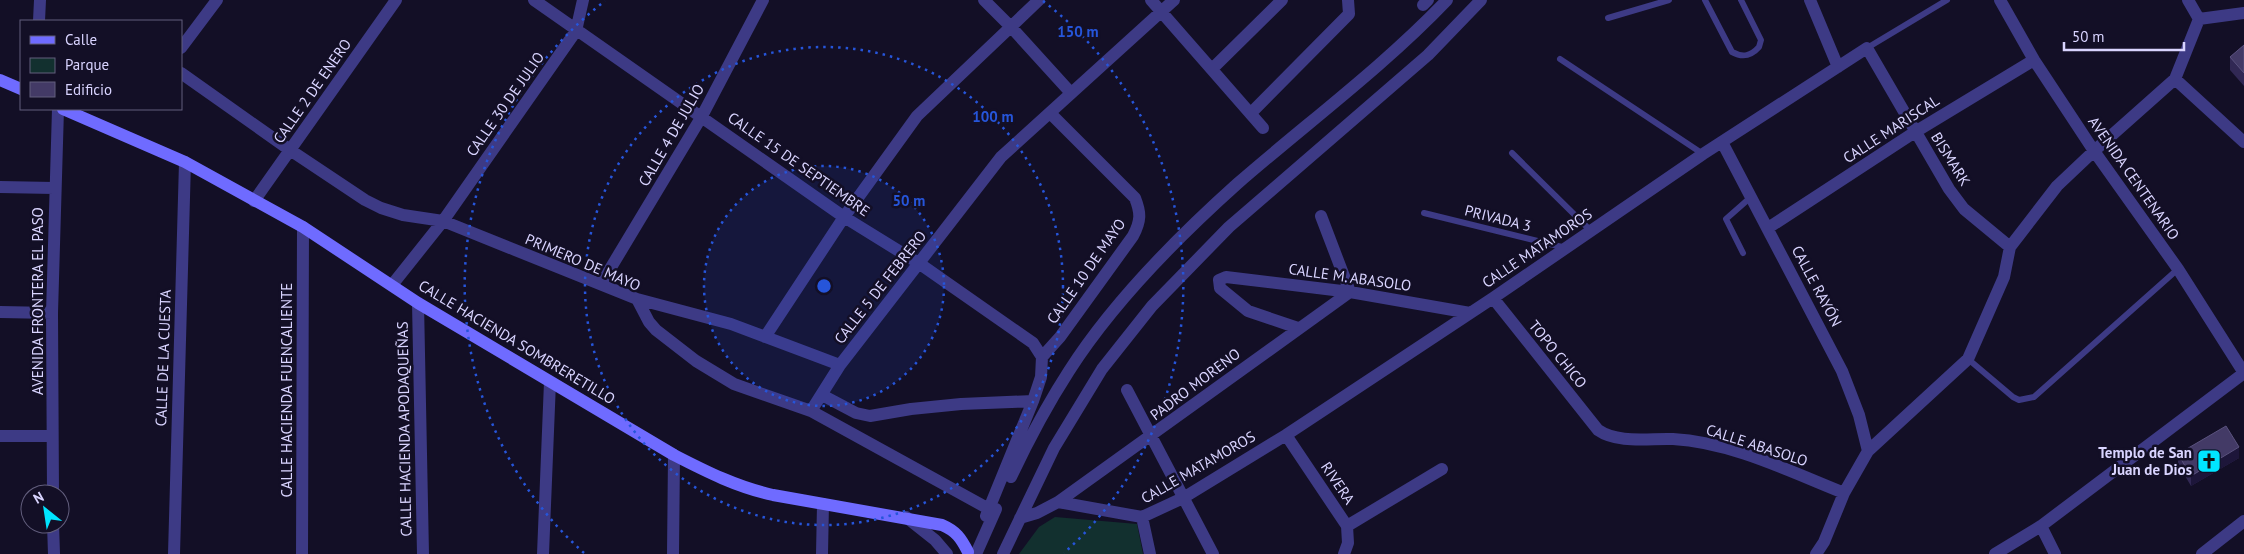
<svg xmlns="http://www.w3.org/2000/svg" width="2244" height="554" viewBox="0 0 2244 554" font-family="'PT Sans',sans-serif">
  <rect width="100%" height="100%" fill="#130f26"/>
  <path fill="#12302f" d="M 1055,517 L 1137,524 L 1143,554 L 1019,554 L 1039,527 Z"/>
  <g fill="none" stroke-linecap="round" stroke-linejoin="round">
    <path stroke="#3d3a85" stroke-width="6" d="M 1705,0 L 1732,52 C 1743,58 1751,56 1759,47 L 1761,40 L 1741,0
      M 1608,18 L 1669,0
      M 1867,48 L 1947,0
      M 1560,59 L 1703,154
      M 1512,153 L 1591,231
      M 1424,213 L 1566,248
      M 1743,253 L 1726,219 L 1751,197
      M 1968,359 L 2013,397 L 2019,400 L 2034,397 L 2178,269"/>
    <path stroke="#3d3a85" stroke-width="12" d="M 534,0 L 844,217 L 920,264 L 1033,343 L 1042,357 L 1041,377 L 1033,401 L 986,516
      M 984,0 L 1011,27 L 1071,93
      M 1151,0 L 1263,128
      M 1810,0 L 1838,67
      M 2000,0 L 2034,60 L 2094,151 L 2178,269 L 2244,373
      M 2188,0 L 2199,19
      M 1423,5 L 1428,0
      M 2199,19 L 2244,13
      M 39,21 L 40,0
      M 181,48 L 217,0
      M 1212,69 L 1282,0
      M 181,73 L 290,150 L 365,200 L 381,208 L 403,215 L 443,221 L 637,299 L 649,322 L 656,330 L 696,361 L 734,384 L 811,411 L 989,509
      M 2175,79 L 2244,142
      M 1251,113 L 1349,14 L 1348,0
      M 1722,142 L 1842,371 L 1859,415 L 1868,451
      M 0,187 L 54,188
      M 254,201 L 396,0
      M 1768,228 L 1915,132 L 2034,60
      M 601,284 L 702,116 L 763,0
      M 392,285 L 443,221 L 576,31 L 583,0
      M 1493,298 L 1598,430 C 1618,444 1650,438 1673,439 C 1731,442 1791,472 1844,493
      M 637,299 L 731,324 L 840,365
      M 418,303 L 423,554
      M 0,312 L 52,313
      M 1298,328 L 1248,311 L 1220,288 L 1219,280 L 1226,277 L 1350,292 L 1470,313
      M 765,337 L 844,217 L 917,116 L 1039,0
      M 1042,357 L 1060,337 L 1133,236 C 1141,221 1141,213 1135,198 L 1050,113
      M 1127,390 L 1213,554
      M 822,395 L 856,413 L 870,416 L 911,409 L 961,404 L 1033,401
      M 811,411 L 840,365 L 1001,157 L 1174,0
      M 1286,435 L 1347,526 L 1348,543 L 1344,554
      M 0,436 L 52,436
      M 1011,477 C 1028,441 1047,405 1069,371 C 1111,305 1179,236 1237,184 C 1307,123 1383,67 1447,0
      M 53,494 L 52,313 L 58,109
      M 1058,502 L 1142,517
      M 906,517 L 935,540 L 947,554
      M 1142,517 L 1183,498 L 1286,435 L 1493,298 L 1703,154 L 1867,48 L 1949,189 L 1964,209 L 2010,247
      M 1142,517 L 1150,554
      M 1020,518 L 1037,513 L 1058,502 L 1350,292 L 1321,216
      M 53,524 L 54,554
      M 1347,526 L 1442,469
      M 2041,526 L 2055,554
      M 174,554 L 185,162
      M 302,554 L 303,227
      M 543,554 L 550,382
      M 673,554 L 674,455
      M 822,554 L 823,504
      M 976,554 L 996,509
      M 1003,554 L 1054,448 L 1102,369 L 1152,306 L 1229,227 L 1428,55 L 1481,0
      M 1816,554 L 1824,542 L 1844,493 L 1868,451 L 1968,359 L 2004,277 L 2010,247 L 2057,186 L 2094,151 L 2175,79 L 2199,19
      M 1995,554 L 2041,526 L 2244,373
      M 2202,554 L 2244,521"/>
    <path stroke="#6f6bff" stroke-width="12" d="M 0,80 L 21,89
      M 63,109 L 185,162 L 303,227 L 418,303 L 674,455 C 707,472 737,487 773,495 L 942,525 C 956,531 961,538 968,552"/>
  </g>
  <path fill="#312854" d="M 2244,45 L 2244,86 L 2230,70 L 2230,57 Z
    M 2178,454 L 2239,458 L 2191,486 L 2178,464 Z"/>
  <path fill="#1d163a" d="M 2239,447 L 2239,458 L 2191,486 L 2191,476 Z"/>
  <path fill="#433a66" stroke="#5a527e" d="M 2244,45 L 2244,73 L 2230,57 Z
    M 2226,426 L 2239,447 L 2191,476 L 2178,454 Z"/>
  <circle cx="824" cy="286" r="120" fill="#2655da" fill-opacity=".12"/>
  <g fill="none" stroke="#2655da" stroke-width="2.5" stroke-dasharray="2.5 5">
    <circle cx="824" cy="286" r="120"/>
    <circle cx="824" cy="286" r="239"/>
    <path d="M584 553A359 359 0 0 1 605 1M1043 1A359 359 0 0 1 1064 553"/>
  </g>
  <defs>
    <g id="church-square" transform="scale(1.25)"><rect x="-9" y="-9" width="18" height="18" rx="4" fill="#00e5ff" stroke="#130f26"/><path d="M-1.2-6h2.4v3.5h3.3v2.4h-3.3V6h-2.4V-.1h-3.3v-2.4h3.3Z" fill="#111"/></g>
  </defs>
  <g fill-rule="evenodd">
    <use href="#church-square" x="2209" y="461"/>
  </g>
  <g text-anchor="middle" dominant-baseline="central" stroke-width="5" stroke-linejoin="round" paint-order="stroke">
    <g font-size="15" fill="#d9d4ff" stroke="#130f26">
      <text transform="translate(312 91) rotate(-55)">CALLE 2 DE ENERO</text>
      <text transform="translate(505 104) rotate(-55)">CALLE 30 DE JULIO</text>
      <text transform="translate(1891 129) rotate(-33)">CALLE MARISCAL</text>
      <text transform="translate(671 135) rotate(-60)">CALLE 4 DE JULIO</text>
      <text transform="translate(1951 159) rotate(58)">BISMARK</text>
      <text transform="translate(799 164) rotate(35)">CALLE 15 DE SEPTIEMBRE</text>
      <text transform="translate(2134 178) rotate(55)">AVENIDA CENTENARIO</text>
      <text transform="translate(1498 218) rotate(14)">PRIVADA 3</text>
      <text transform="translate(1537 248) rotate(-34)">CALLE MATAMOROS</text>
      <text transform="translate(583 262) rotate(23)">PRIMERO DE MAYO</text>
      <text transform="translate(1086 271) rotate(-55)">CALLE 10 DE MAYO</text>
      <text transform="translate(1350 277) rotate(8)">CALLE M. ABASOLO</text>
      <text transform="translate(1817 286) rotate(62)">CALLE RAYÓN</text>
      <text transform="translate(880 287) rotate(-52)">CALLE 5 DE FEBRERO</text>
      <text transform="translate(37 301) rotate(-90)">AVENIDA FRONTERA EL PASO</text>
      <text transform="translate(517 342) rotate(31)">CALLE HACIENDA SOMBRERETILLO</text>
      <text transform="translate(1558 354) rotate(51)">TOPO CHICO</text>
      <text transform="translate(163 358) rotate(-88)">CALLE DE LA CUESTA</text>
      <text transform="translate(1195 384) rotate(-37)">PADRO MORENO</text>
      <text transform="translate(286 390) rotate(-90)">CALLE HACIENDA FUENCALIENTE</text>
      <text transform="translate(404 429) rotate(-91)">CALLE HACIENDA APODAQUEÑAS</text>
      <text transform="translate(1757 445) rotate(18)">CALLE ABASOLO</text>
      <text transform="translate(1198 467) rotate(-30)">CALLE MATAMOROS</text>
      <text transform="translate(1338 483) rotate(56)">RIVERA</text>
    </g>
    <g font-size="15" font-weight="bold" fill="#d9d4ff" stroke="#130f26" text-anchor="end">
      <text x="2192" y="452">Templo de San<tspan x="2192" dy="17">Juan de Dios</tspan></text>
    </g>
  </g>
  <circle cx="824" cy="286" r="8" fill="#2655da" stroke="#130f26" stroke-width="2.5"/>
  <g font-size="15" text-anchor="middle" font-weight="bold" fill="#2655da" stroke="#130f26" stroke-width="5" stroke-linejoin="round" paint-order="stroke">
    <text x="1078" y="37">150 m</text>
    <text x="993" y="122">100 m</text>
    <text x="909" y="206">50 m</text>
  </g>
  <rect x="20" y="20" width="162" height="90" fill="#130f26" stroke="#625e7d"/>
  <rect x="30" y="36" width="25" height="8" fill="#6f6bff" stroke="#625e7d"/>
  <text x="65" y="45" font-size="15" fill="#d9d4ff">Calle</text>
  <rect x="30" y="58" width="25" height="15" fill="#12302f" stroke="#625e7d"/>
  <text x="65" y="70" font-size="15" fill="#d9d4ff">Parque</text>
  <rect x="30" y="82" width="25" height="15" fill="#433a66" stroke="#625e7d"/>
  <text x="65" y="95" font-size="15" fill="#d9d4ff">Edificio</text>
  <g transform="translate(45 509) rotate(330)"><circle r="24" fill="#130f26" stroke="#625e7d"/>
  <path d="M0-4L9 19L0 12L-9 19Z" fill="#00e5ff"/>
  <text y="-8" font-size="14" font-weight="bold" text-anchor="middle" fill="#d9d4ff">N</text>
  </g>
  <path d="M2064 42v8h120v-8" fill="none" stroke="#d9d4ff" stroke-width="2.5"/>
  <text x="2072" y="42" font-size="15" fill="#d9d4ff" stroke="#130f26" stroke-width="4" paint-order="stroke">50 m</text>
</svg>
